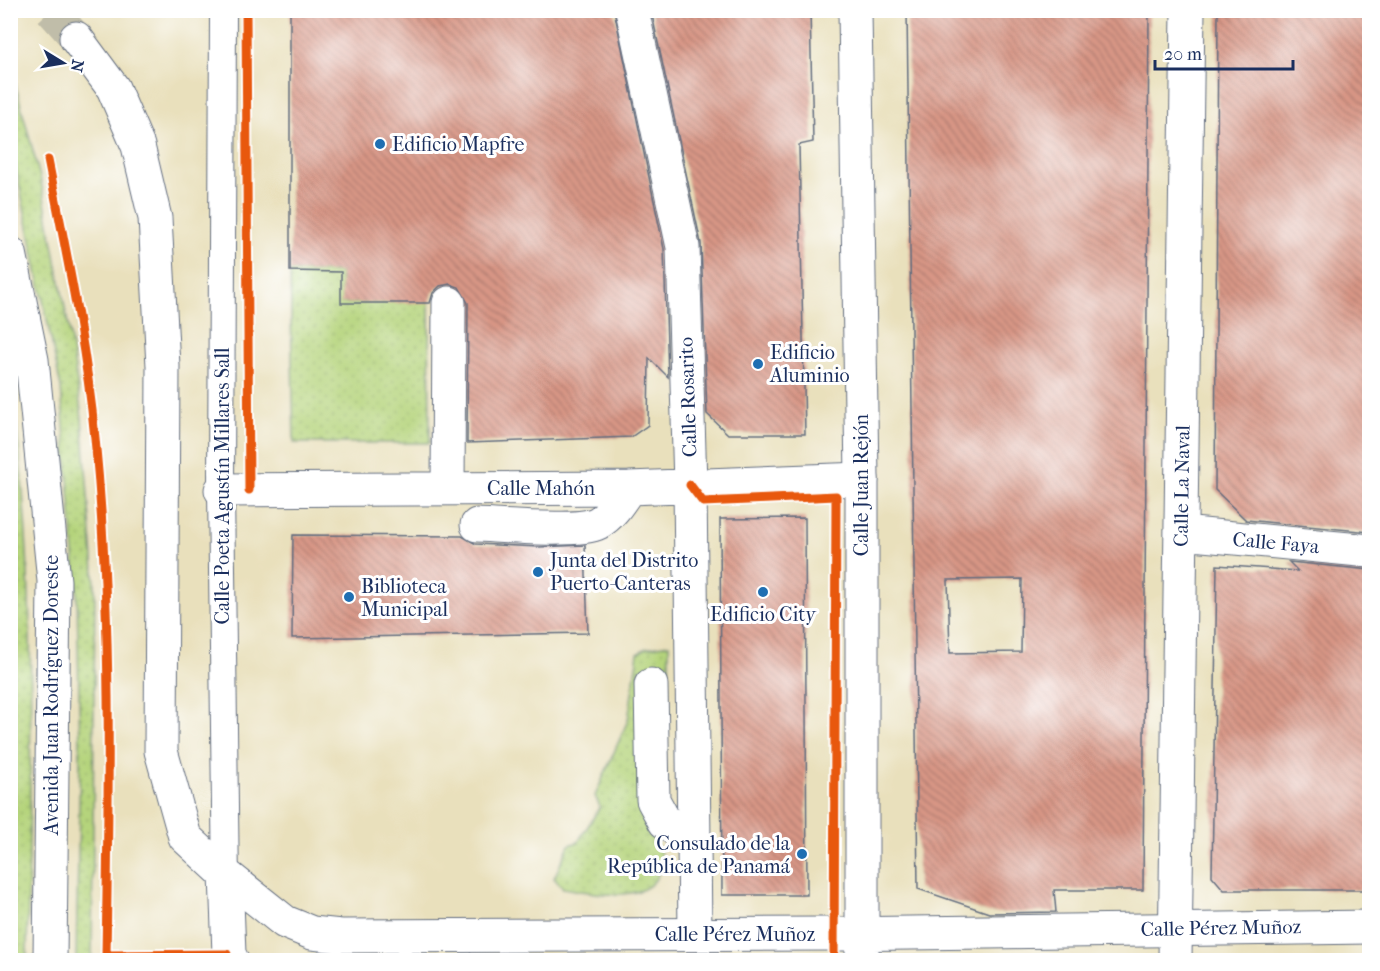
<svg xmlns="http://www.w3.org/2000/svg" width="1380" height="971" viewBox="0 0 1380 971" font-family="'IM FELL French Canon',serif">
  <defs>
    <pattern id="garden-dots" width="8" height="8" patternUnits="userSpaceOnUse" patternTransform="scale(1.5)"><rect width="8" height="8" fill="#b5d47c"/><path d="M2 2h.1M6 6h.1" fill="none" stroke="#9bb66e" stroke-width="1.8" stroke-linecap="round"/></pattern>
    <pattern id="building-back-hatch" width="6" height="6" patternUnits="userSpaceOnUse" patternTransform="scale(1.5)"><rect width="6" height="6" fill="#d89685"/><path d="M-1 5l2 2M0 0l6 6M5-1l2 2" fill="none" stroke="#ae7b70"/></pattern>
  </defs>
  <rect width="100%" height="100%" fill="#fff"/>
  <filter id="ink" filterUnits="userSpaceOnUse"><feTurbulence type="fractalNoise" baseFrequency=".0167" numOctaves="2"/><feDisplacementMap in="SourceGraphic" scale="12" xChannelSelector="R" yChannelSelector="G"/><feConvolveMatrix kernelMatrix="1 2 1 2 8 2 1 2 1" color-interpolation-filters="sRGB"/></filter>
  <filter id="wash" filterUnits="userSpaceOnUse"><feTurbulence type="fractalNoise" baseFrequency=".008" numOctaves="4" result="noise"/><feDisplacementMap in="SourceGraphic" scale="24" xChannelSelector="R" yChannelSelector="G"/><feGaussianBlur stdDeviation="1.35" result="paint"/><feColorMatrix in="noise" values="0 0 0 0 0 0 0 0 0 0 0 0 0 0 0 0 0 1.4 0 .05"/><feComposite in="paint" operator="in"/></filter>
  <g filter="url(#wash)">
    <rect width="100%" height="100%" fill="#e9e0bc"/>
    <path fill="url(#garden-dots)" stroke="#68826d" stroke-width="1.5" d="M 11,68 L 41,181 L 70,334 L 82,418 L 95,584 L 92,960 L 76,960 L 80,754 L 77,592 L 61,388 L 11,144 Z
      M 290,271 L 341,272 L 342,303 L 429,302 L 430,443 L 294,443 Z
      M 11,385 C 39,575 30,770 27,960 L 10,960 Z
      M 669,644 L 669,668 L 640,669 L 643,815 C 645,821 645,829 648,833 C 653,841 661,846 661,857 C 663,909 594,893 563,888 L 554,878 L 569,845 L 578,842 L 600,807 L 595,796 L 628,720 L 638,653 L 646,648 Z"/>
    <g id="blocks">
      <path fill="url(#building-back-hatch)" fill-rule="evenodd" d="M 290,10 L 614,10 L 664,249 L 668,377 L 649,358 L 648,425 L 631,437 L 467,443 L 468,303 L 459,287 L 450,284 L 440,286 L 433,293 L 430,303 L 341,303 L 341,272 L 290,271 Z
        M 651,10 L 810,10 L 813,142 L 799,145 L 805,434 L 728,434 L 707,414 L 701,243 Z
        M 907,10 L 1149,10 L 1143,890 L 1054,890 L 1056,912 L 989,913 L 918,889 ZM 1022,579 L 1021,652 L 950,653 L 948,580 Z
        M 1218,10 L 1370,10 L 1370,532 L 1246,520 L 1215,490 Z
        M 805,518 L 807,895 L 722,895 L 720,519 Z
        M 293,535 L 462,536 L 476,544 L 539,547 L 585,545 L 588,633 L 292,638 Z
        M 1289,562 L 1370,570 L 1370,890 L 1224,890 L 1212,876 L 1217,565 L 1298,571 Z"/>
    </g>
  </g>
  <g filter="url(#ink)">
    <use href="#blocks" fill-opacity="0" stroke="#636d7f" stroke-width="1.5"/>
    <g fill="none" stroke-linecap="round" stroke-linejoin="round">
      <path stroke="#c0bda9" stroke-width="33" stroke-dasharray="33 16" stroke-linecap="butt" d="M 51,10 L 76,38"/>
      <g stroke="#636d7f" stroke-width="28">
        <path id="service" d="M 223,10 L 221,490 L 226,886"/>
      </g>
      <g stroke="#636d7f" stroke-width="35">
        <path id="minor" d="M 632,10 L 683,247 L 690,485 L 695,933
          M 448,489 L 449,303
          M 221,490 L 629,488 L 862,479
          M 477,525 C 502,526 579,533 598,523 C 612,515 621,500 629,488
          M 1182,533 L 1370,551
          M 651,685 L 653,800 L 665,822 L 695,843
          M 226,875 L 229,954 L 232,960
          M 1175,960 L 1188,10"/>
      </g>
      <g stroke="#636d7f" stroke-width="35">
        <path id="tertiary" d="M 855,10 L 862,479 L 862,960
          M 76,38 L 113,88 L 138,146 L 155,218 L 163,366 L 161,751 L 185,837 L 226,875 L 285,922 L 312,933 L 341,936 L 834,934 L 1370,927"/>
      </g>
      <g stroke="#636d7f" stroke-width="35">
        <path id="trunk" d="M 10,253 L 32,360 L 54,581 L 50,960"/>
      </g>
      <use href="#service" stroke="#fff" stroke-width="26"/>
      <use href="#minor" stroke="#fff" stroke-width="33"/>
      <use href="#tertiary" stroke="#fff" stroke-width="33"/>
      <use href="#trunk" stroke="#fff" stroke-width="33"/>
      <g stroke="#fff" stroke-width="13">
        <path id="cycleway" d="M 246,10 L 249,490
          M 48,160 C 66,252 86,344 95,438 C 112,610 109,782 106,955
          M 690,485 L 703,502 L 836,496 L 834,960
          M 106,960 L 106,955 L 227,954"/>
      </g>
      <use href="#cycleway" stroke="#e8590c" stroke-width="9"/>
    </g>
  </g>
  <g fill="#1f6fb2" stroke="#fff" stroke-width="2">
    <circle cx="380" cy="144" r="6"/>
    <circle cx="758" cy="364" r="6"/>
    <circle cx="538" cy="572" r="6"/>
    <circle cx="763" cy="592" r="6"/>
    <circle cx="349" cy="597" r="6"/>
    <circle cx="802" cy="854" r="6"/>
  </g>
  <g text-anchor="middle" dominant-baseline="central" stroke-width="6" stroke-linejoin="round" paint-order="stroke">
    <g font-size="20" fill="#1b2f5e" stroke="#fff" text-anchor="start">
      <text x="392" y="144">Edificio Mapfre</text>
      <text x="770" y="352">Edificio<tspan x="770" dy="23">Aluminio</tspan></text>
      <text x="550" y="560">Junta del Distrito<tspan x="550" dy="23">Puerto-Canteras</tspan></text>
      <text x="361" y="586">Biblioteca<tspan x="361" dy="23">Municipal</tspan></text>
      <text x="763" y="614" text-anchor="middle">Edificio City</text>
      <text x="790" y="843" text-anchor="end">Consulado de la<tspan x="790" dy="23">República de Panamá</tspan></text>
    </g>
    <g font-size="20" fill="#1b2f5e" stroke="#fff">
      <text transform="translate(688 397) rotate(-92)">Calle Rosarito</text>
      <text transform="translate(861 485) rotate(-90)">Calle Juan Rejón</text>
      <text transform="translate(222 486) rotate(-90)">Calle Poeta Agustín Millares Sall</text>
      <text transform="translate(1182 486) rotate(-89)">Calle La Naval</text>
      <text x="541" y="488">Calle Mahón</text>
      <text transform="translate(1276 543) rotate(5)">Calle Faya</text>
      <text transform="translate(51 695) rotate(-90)">Avenida Juan Rodríguez Doreste</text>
      <text transform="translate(1221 928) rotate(-1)">Calle Pérez Muñoz</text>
      <text x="735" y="934">Calle Pérez Muñoz</text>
    </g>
  </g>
  <rect width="1380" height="971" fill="none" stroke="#fff" stroke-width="36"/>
  <g transform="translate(63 63) rotate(101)" stroke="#ffffff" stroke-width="4.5" paint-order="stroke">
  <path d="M0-4.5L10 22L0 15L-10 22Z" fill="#1b2f5e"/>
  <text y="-9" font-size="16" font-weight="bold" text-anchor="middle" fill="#1b2f5e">N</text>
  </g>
  <path d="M1155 60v9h138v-9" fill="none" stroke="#1b2f5e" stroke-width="3"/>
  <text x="1164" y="60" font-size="18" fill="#1b2f5e" stroke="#ffffff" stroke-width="4.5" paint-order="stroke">20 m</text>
</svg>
